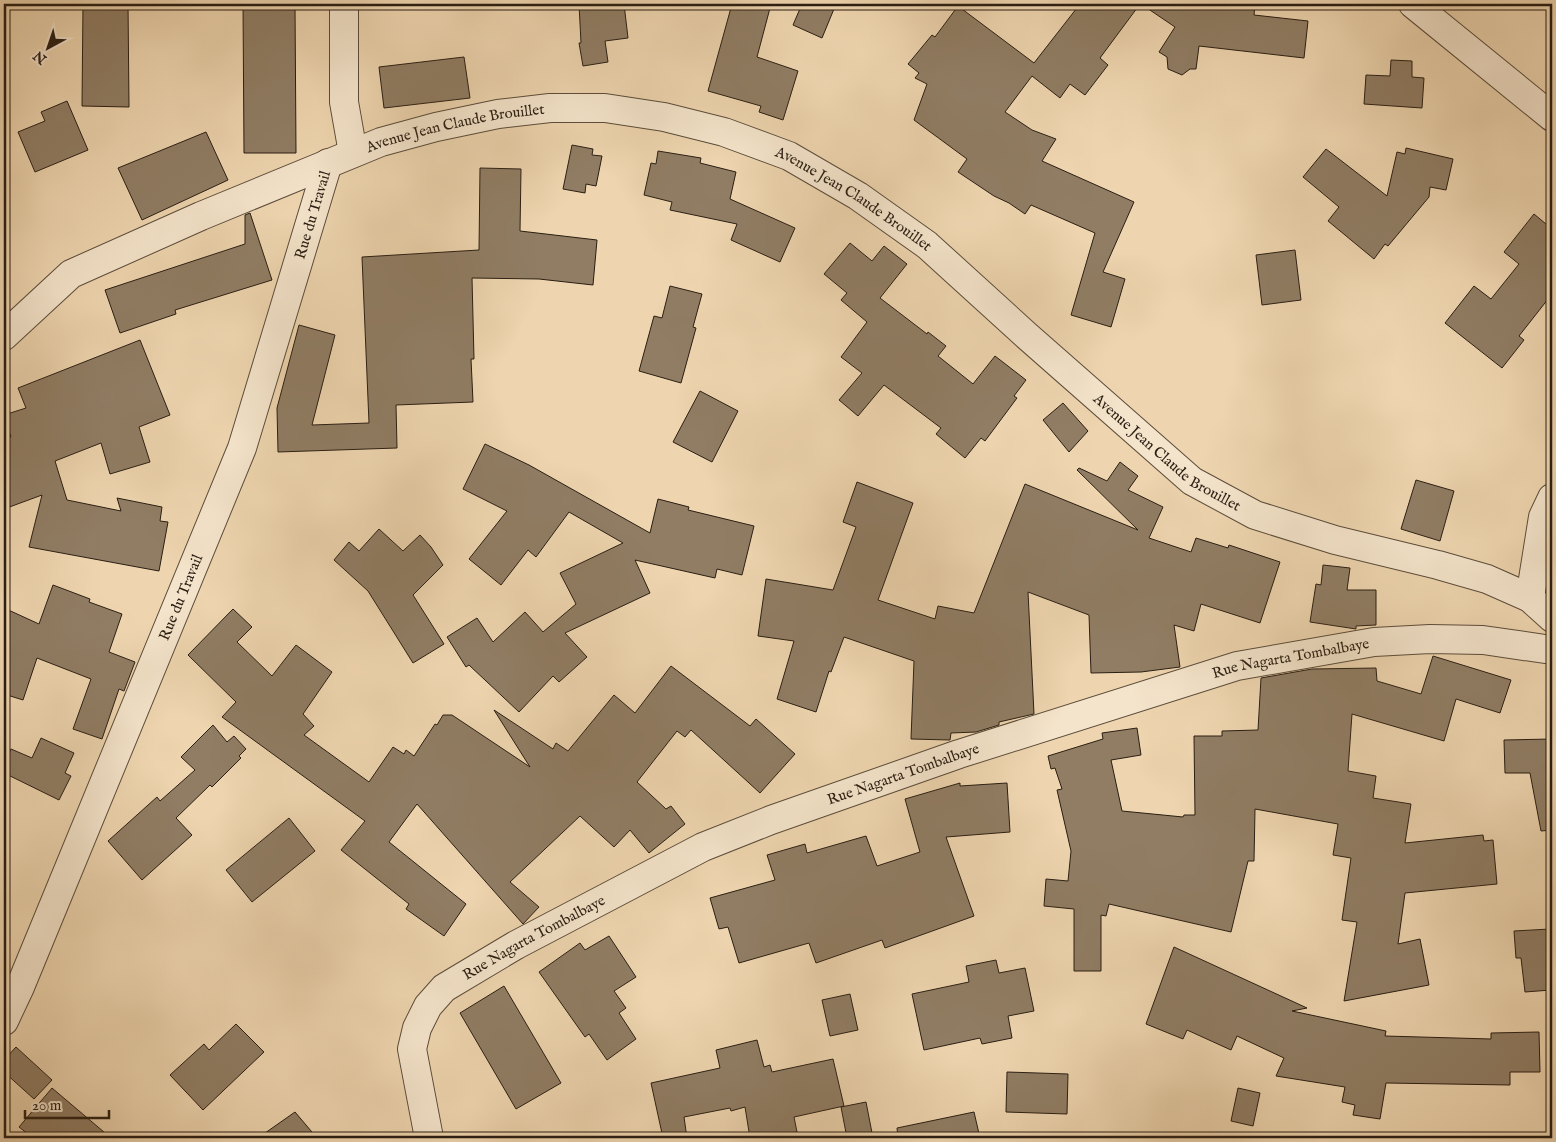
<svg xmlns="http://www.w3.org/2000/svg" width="1556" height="1142" viewBox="0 0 1556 1142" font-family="'IM FELL English',serif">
  <rect width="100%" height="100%" fill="#eed5af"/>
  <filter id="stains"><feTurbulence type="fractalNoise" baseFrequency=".004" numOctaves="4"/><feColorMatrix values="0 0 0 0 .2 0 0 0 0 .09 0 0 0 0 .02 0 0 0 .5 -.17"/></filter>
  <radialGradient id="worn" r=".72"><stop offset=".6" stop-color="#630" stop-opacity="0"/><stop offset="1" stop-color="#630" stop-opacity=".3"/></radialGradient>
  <path fill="#907d64" stroke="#2a1e13" d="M 83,4 L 128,4 L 129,107 L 82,106 Z
    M 243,4 L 295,4 L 296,153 L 244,153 Z
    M 579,4 L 624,4 L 628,38 L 605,41 L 608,62 L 583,66 L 579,43 L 581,43 Z
    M 732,4 L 754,4 L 770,8 L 757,57 L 798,71 L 783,120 L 759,112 L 761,106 L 708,91 Z
    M 802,4 L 836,4 L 822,38 L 793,25 Z
    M 1080,4 L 1140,4 L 1100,58 L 1108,65 L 1085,95 L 1070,84 L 1060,98 L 1032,76 L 1005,112 L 1032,130 L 1056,139 L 1042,161 L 1134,202 L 1103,272 L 1125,279 L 1111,327 L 1071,315 L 1095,233 L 1031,205 L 1025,214 L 1009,203 L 994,196 L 958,172 L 967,159 L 914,120 L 927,84 L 915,78 L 919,73 L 908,64 L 932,35 L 935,37 L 958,6 L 1034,63 Z
    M 1141,4 L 1255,4 L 1254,15 L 1308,21 L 1304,58 L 1199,46 L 1196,69 L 1190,69 L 1182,75 L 1168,69 L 1167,57 L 1159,52 L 1175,27 Z
    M 464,57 L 470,98 L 384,108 L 379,67 Z
    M 1391,60 L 1412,61 L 1412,77 L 1424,78 L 1422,108 L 1364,104 L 1366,75 L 1390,76 Z
    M 67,101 L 88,150 L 35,172 L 18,132 L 45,121 L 41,112 Z
    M 206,132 L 228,180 L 142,220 L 118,168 Z
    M 572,145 L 593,149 L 592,155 L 602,156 L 596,186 L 586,184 L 585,193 L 563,189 Z
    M 1406,148 L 1453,159 L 1446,190 L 1430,187 L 1429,197 L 1388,246 L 1385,244 L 1374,259 L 1328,221 L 1339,207 L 1303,177 L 1326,149 L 1387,196 L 1397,152 L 1405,154 Z
    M 658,151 L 701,158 L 700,163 L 736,172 L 730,199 L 795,228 L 780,262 L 731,240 L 737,224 L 670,210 L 672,202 L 644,195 L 651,163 L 656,164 Z
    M 480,168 L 521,169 L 520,231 L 597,240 L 593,285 L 539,279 L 472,278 L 474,359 L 471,359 L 473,402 L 396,405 L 397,448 L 278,452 L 277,408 L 299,325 L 335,335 L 312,425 L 369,423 L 362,257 L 479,250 Z
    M 250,213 L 272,280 L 175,310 L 176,314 L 120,333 L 105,290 L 245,244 L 245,215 Z
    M 1534,214 L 1552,229 L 1552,294 L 1519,336 L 1524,340 L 1502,368 L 1445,323 L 1474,286 L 1491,299 L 1519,264 L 1504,252 Z
    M 850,243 L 872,261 L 884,246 L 907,264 L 880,298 L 927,334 L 928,332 L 946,346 L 938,356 L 973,384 L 995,356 L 1026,380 L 1014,396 L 1017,398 L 985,441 L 981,438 L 965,458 L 936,434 L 941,428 L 884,385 L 858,416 L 839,400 L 862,373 L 841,357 L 867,322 L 841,300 L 847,293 L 824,274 Z
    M 1295,250 L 1301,300 L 1262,305 L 1256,255 Z
    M 670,286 L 702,294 L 693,327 L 696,328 L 681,383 L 639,371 L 654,316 L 662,318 Z
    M 140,340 L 170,415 L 139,427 L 150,462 L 110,474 L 101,443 L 55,461 L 67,500 L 121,511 L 117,498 L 162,507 L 160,521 L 168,522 L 159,571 L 29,547 L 42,495 L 4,509 L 4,439 L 11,437 L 4,415 L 26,408 L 18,388 Z
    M 700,391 L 738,411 L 712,462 L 673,442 Z
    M 1063,403 L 1088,431 L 1069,452 L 1043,420 Z
    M 485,444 L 529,465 L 650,533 L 658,499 L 689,507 L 688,510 L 754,526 L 742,575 L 717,569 L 715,578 L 635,560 L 650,593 L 565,633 L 587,657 L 559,682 L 553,676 L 519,712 L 469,665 L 466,667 L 447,637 L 477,618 L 493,642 L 525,612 L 543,632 L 576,604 L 560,573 L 623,543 L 569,512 L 536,557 L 528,550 L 501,585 L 469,559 L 507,511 L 463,489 Z
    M 1120,462 L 1138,476 L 1128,490 L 1163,507 L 1149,538 L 1191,552 L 1196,538 L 1228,548 L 1229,545 L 1280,562 L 1260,623 L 1201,604 L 1194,631 L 1174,625 L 1180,667 L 1141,672 L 1091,673 L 1089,615 L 1028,592 L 1034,714 L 999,722 L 999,725 L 976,732 L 951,733 L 950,740 L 911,739 L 914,661 L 844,637 L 831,672 L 829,671 L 816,712 L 777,699 L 794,641 L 758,636 L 766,579 L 833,590 L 856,527 L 843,522 L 857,482 L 913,503 L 878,600 L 935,619 L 938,606 L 974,613 L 1025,484 L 1138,530 L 1077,470 L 1079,468 L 1107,481 Z
    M 1416,480 L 1454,491 L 1440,541 L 1401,529 Z
    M 379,529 L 403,551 L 420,535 L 431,547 L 443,565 L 413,595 L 444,644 L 413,663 L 368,591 L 334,560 L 349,542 L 359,551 Z
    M 1323,565 L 1350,568 L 1347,590 L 1376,590 L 1376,625 L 1356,626 L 1356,629 L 1310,622 L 1316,584 L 1321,585 Z
    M 53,585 L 90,599 L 89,602 L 122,614 L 109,652 L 135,662 L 124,691 L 119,689 L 102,739 L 73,729 L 91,679 L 37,658 L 23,700 L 4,694 L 4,608 L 39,624 Z
    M 233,609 L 252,627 L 237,642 L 272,676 L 296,645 L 332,672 L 303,714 L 314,726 L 304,735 L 369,782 L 393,747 L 404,754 L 406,750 L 414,756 L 435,724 L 437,725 L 443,715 L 452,715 L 530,767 L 494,710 L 553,749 L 556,743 L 568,751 L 614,695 L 635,713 L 671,666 L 750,726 L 756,719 L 795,754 L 760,793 L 691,730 L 685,737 L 677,731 L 637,782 L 666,809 L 671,806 L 685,824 L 649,853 L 630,830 L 614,847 L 580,816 L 510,882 L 539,907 L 523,924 L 417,804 L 389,842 L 466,904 L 444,936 L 406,909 L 409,904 L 341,850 L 365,821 L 222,717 L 236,702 L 188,655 Z
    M 1433,656 L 1511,680 L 1500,713 L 1456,699 L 1444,741 L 1352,714 L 1348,771 L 1376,776 L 1373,798 L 1411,804 L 1405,843 L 1483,835 L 1484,841 L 1493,840 L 1497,884 L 1405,893 L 1398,944 L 1420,939 L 1429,985 L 1344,1001 L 1357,922 L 1342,920 L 1351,858 L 1333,855 L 1338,824 L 1255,809 L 1254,861 L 1248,861 L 1231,932 L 1109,904 L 1106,916 L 1101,915 L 1101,971 L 1074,971 L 1074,909 L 1044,906 L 1046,879 L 1068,881 L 1071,851 L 1057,790 L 1062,789 L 1055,768 L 1051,769 L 1048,756 L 1103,739 L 1102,733 L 1137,728 L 1141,755 L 1111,760 L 1122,811 L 1183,817 L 1184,815 L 1195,815 L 1194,736 L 1222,736 L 1222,731 L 1258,730 L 1261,678 L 1312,669 L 1376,668 L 1377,681 L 1421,694 Z
    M 213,725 L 227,742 L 234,736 L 246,749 L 239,756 L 241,758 L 212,787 L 210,785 L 176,818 L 192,835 L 142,880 L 108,841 L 157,797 L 160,801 L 195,770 L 181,757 Z
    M 41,738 L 74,753 L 65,773 L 71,776 L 59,800 L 4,773 L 4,764 L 11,749 L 32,758 Z
    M 1552,739 L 1552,830 L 1541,831 L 1530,773 L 1505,773 L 1504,740 Z
    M 960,783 L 960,786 L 1007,783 L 1010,832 L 946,837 L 974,916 L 885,948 L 882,940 L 816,963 L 809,943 L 739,963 L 728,927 L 719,929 L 710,898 L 775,880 L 767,855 L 805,844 L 807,853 L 866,836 L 877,866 L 920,852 L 905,799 Z
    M 289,818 L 315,851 L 252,902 L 226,870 Z
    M 1550,929 L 1551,956 L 1547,956 L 1551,990 L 1525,992 L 1521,958 L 1516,958 L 1514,931 Z
    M 609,936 L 636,977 L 614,991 L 626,1008 L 619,1013 L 636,1039 L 607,1060 L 589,1034 L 585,1037 L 539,972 L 580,943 L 585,950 Z
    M 1174,947 L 1307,1008 L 1292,1011 L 1386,1031 L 1385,1036 L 1491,1039 L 1491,1033 L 1539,1032 L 1540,1072 L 1510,1072 L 1510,1085 L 1386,1083 L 1380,1119 L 1353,1115 L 1355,1105 L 1342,1102 L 1345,1087 L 1276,1076 L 1284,1058 L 1237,1036 L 1231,1050 L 1187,1030 L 1183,1039 L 1146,1024 Z
    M 996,960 L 999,973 L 1025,968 L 1034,1011 L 1008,1016 L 1012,1038 L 982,1044 L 980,1038 L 924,1050 L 912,994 L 969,982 L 966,966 Z
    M 504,986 L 561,1083 L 516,1109 L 460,1013 Z
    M 850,994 L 858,1030 L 830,1036 L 822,1000 Z
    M 236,1024 L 264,1052 L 203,1110 L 170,1075 L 204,1044 L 209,1050 Z
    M 757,1040 L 764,1067 L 770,1065 L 772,1072 L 833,1059 L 844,1106 L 794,1117 L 797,1132 L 760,1138 L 750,1138 L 745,1107 L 731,1111 L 730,1108 L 684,1117 L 687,1138 L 663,1138 L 651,1083 L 720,1068 L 716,1050 Z
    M 16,1047 L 52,1080 L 34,1099 L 4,1072 L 4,1060 Z
    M 1007,1072 L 1068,1074 L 1067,1114 L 1006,1112 Z
    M 52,1088 L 111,1138 L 33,1138 L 19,1127 Z
    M 1238,1088 L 1260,1093 L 1253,1126 L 1231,1121 Z
    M 866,1102 L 873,1138 L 847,1138 L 841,1107 Z
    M 295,1112 L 317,1138 L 258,1138 Z
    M 974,1112 L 980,1138 L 898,1138 L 897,1128 Z"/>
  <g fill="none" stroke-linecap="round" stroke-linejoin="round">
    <g stroke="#5b4c3a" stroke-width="30">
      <g id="minor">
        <path d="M 344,4 L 344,102 L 353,153"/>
        <path d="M 1413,4 L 1552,117"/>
        <path id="s1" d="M 4,336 L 71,274 L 201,216 L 381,142 L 436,127 L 498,114 L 550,108 L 605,108 L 664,117 L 724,132 L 789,156 L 858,196 L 927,245 L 1026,335 L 1192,481 L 1255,515 L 1335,540 L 1438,565 L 1487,579 L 1530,598 L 1552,618"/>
        <path d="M 1530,598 L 1543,517 L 1552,498"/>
        <path id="s2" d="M 4,1021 L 20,987 L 242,448 L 328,163"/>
        <path id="s3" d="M 429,1138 L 412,1049 L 417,1028 L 428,1006 L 444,988 L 516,945 L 703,847 L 771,820 L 959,754 L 1237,666 L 1374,642 L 1430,639 L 1483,640 L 1552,650"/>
      </g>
    </g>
    <use href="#minor" stroke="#f4e4cb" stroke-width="28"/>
  </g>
  <g text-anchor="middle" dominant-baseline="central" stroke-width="5" stroke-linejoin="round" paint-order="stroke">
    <g font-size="15" fill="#2a1e13" stroke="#f4e4cb">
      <text stroke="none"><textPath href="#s1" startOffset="504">Avenue Jean Claude Brouillet</textPath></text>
      <text stroke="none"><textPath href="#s1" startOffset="924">Avenue Jean Claude Brouillet</textPath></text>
      <text stroke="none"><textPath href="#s2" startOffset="864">Rue du Travail</textPath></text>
      <text stroke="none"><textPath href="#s1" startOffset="1329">Avenue Jean Claude Brouillet</textPath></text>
      <text stroke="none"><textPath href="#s2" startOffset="459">Rue du Travail</textPath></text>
      <text stroke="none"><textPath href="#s3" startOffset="1074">Rue Nagarta Tombalbaye</textPath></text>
      <text stroke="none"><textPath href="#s3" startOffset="669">Rue Nagarta Tombalbaye</textPath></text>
      <text stroke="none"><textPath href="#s3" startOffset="264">Rue Nagarta Tombalbaye</textPath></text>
    </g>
  </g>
  <rect width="1556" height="1142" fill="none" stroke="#eed5af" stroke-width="20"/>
  <rect x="5" y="5" width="1546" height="1132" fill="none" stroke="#2a1e13" stroke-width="2.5"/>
  <rect x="10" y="10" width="1536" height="1122" fill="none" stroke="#2a1e13"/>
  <g transform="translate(48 48) rotate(220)" stroke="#f4e4cb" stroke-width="4" paint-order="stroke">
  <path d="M0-4L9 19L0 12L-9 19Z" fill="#2a1e13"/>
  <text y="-8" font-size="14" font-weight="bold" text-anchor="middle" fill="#2a1e13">N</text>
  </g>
  <path d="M25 1110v8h84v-8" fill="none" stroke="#2a1e13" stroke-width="2.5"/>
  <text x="32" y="1110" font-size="15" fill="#2a1e13" stroke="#f4e4cb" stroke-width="4" paint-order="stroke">20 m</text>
  <rect width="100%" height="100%" filter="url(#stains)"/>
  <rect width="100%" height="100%" fill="url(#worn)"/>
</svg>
